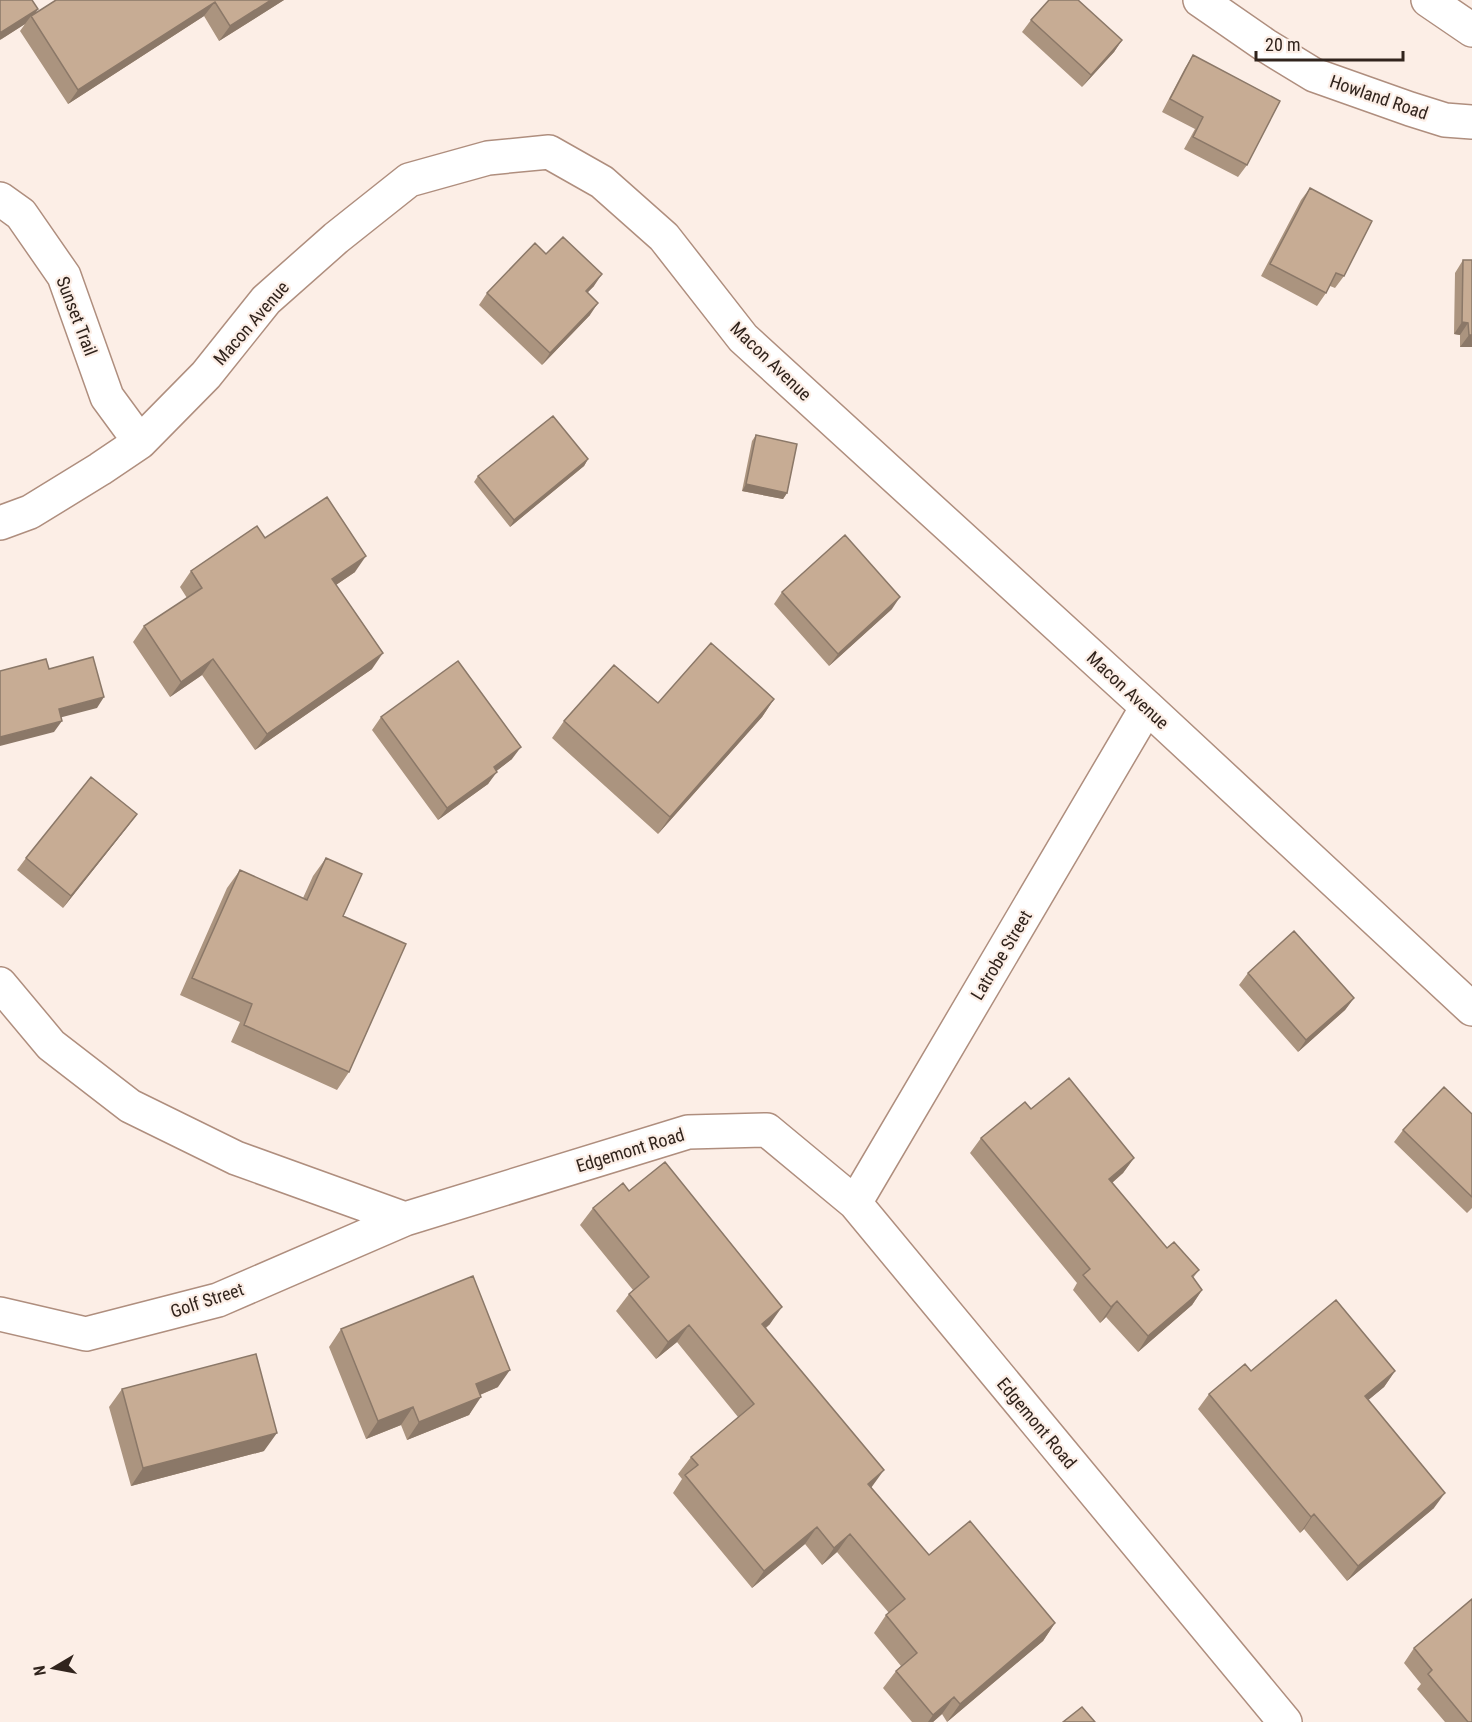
<svg xmlns="http://www.w3.org/2000/svg" width="1472" height="1722" viewBox="0 0 1472 1722" font-family="'Roboto Condensed',sans-serif">
  <rect width="100%" height="100%" fill="#fceee6"/>
  <g fill="none" stroke-linecap="round" stroke-linejoin="round">
    <g stroke="#af8e7e" stroke-width="36">
      <path id="minor" d="M 1200,0 L 1265,45 L 1314,75 L 1410,109 L 1445,120 L 1472,122
        M 1428,0 L 1472,30
        M 0,199 L 21,214 L 64,276 L 107,397 L 140,442
        M 0,523 L 30,512 L 100,469 L 140,442 L 206,375 L 266,300 L 336,238 L 409,180 L 488,158 L 549,152 L 602,182 L 664,237 L 743,338 L 1147,707 L 1472,1009
        M 0,984 L 51,1045 L 130,1106 L 236,1158 L 405,1219 L 688,1132 L 767,1130 L 855,1203 L 1285,1722
        M 855,1203 L 1147,707
        M 0,1314 L 86,1334 L 218,1300 L 405,1219"/>
    </g>
    <use href="#minor" stroke="#fff" stroke-width="33"/>
  </g>
  <path fill="#ab947f" d="M 56,0 L 284,0 L 219,41 L 204,16 L 68,104 L 20,31 L 25,24 L 0,40 L 38,9 L 35,14 Z
    M 1031,20 L 1122,40 L 1114,52 L 1082,87 L 1022,32 Z
    M 1193,55 L 1247,165 L 1238,177 L 1184,149 L 1195,129 L 1162,112 L 1185,68 Z
    M 1310,188 L 1344,276 L 1335,288 L 1330,286 L 1326,293 L 1317,306 L 1261,276 L 1301,200 Z
    M 546,254 L 594,286 L 588,292 L 590,315 L 542,365 L 479,305 L 487,293 Z
    M 1463,260 L 1472,347 L 1460,347 L 1460,335 L 1454,334 L 1455,273 Z
    M 756,435 L 787,493 L 783,499 L 742,491 L 752,441 Z
    M 588,459 L 584,466 L 510,527 L 474,482 L 478,476 Z
    M 265,538 L 355,572 L 336,585 L 372,669 L 255,750 L 202,675 L 170,697 L 133,642 L 144,626 L 187,598 L 180,587 L 191,571 Z
    M 782,592 L 892,609 L 829,666 L 774,604 Z
    M 774,699 L 762,717 L 658,834 L 552,738 L 564,721 L 658,703 Z
    M 381,717 L 512,759 L 496,771 L 488,784 L 438,820 L 372,730 Z
    M 137,814 L 128,826 L 63,908 L 17,870 L 26,858 Z
    M 326,858 L 343,916 L 349,1072 L 337,1090 L 231,1042 L 240,1022 L 180,995 L 227,888 L 240,870 L 303,898 L 313,876 Z
    M 1248,973 L 1354,998 L 1345,1010 L 1298,1052 L 1239,985 Z
    M 1031,1109 L 1134,1158 L 1123,1173 L 1112,1183 L 1167,1248 L 1199,1270 L 1193,1278 L 1202,1290 L 1192,1305 L 1138,1352 L 1106,1317 L 1100,1323 L 1073,1290 L 1077,1283 L 970,1153 L 981,1138 Z
    M 1472,1114 L 1472,1208 L 1467,1213 L 1394,1142 L 1403,1130 Z
    M 629,1191 L 770,1324 L 766,1328 L 871,1488 L 929,1555 L 1055,1623 L 1043,1641 L 947,1722 L 942,1714 L 933,1722 L 912,1722 L 883,1688 L 896,1671 L 901,1666 L 874,1633 L 886,1615 L 889,1613 L 837,1552 L 822,1565 L 805,1544 L 752,1588 L 673,1493 L 682,1479 L 678,1474 L 691,1457 L 738,1417 L 677,1342 L 656,1359 L 616,1311 L 629,1294 L 633,1290 L 580,1225 L 593,1208 Z
    M 341,1329 L 498,1387 L 480,1395 L 469,1415 L 407,1440 L 401,1425 L 366,1439 L 329,1347 Z
    M 1251,1371 L 1395,1371 L 1384,1387 L 1368,1400 L 1434,1508 L 1347,1581 L 1304,1529 L 1300,1533 L 1198,1409 L 1209,1394 Z
    M 122,1389 L 264,1451 L 131,1486 L 109,1407 Z
    M 1472,1599 L 1472,1722 L 1445,1722 L 1417,1689 L 1421,1684 L 1404,1663 L 1414,1648 Z"/>
  <path fill="#8b7868" d="M 271,0 L 284,0 L 219,41 L 230,26 Z
    M 215,2 L 204,16 L 68,104 L 78,90 Z
    M 38,9 L 32,18 L 31,16 L 25,24 L 0,40 L 0,33 Z
    M 1122,40 L 1114,52 L 1082,87 L 1091,75 Z
    M 602,274 L 594,286 L 577,303 L 586,291 Z
    M 598,303 L 590,315 L 542,365 L 550,353 Z
    M 1462,322 L 1468,323 L 1460,335 L 1454,334 Z
    M 1469,335 L 1472,335 L 1472,347 L 1460,347 Z
    M 588,459 L 584,466 L 510,527 L 514,520 Z
    M 746,484 L 787,493 L 783,499 L 742,491 Z
    M 366,556 L 355,572 L 321,595 L 332,579 Z
    M 900,597 L 892,609 L 829,666 L 838,654 Z
    M 383,653 L 372,669 L 255,750 L 267,734 Z
    M 213,659 L 202,675 L 170,697 L 181,682 Z
    M 104,697 L 97,708 L 51,720 L 59,709 Z
    M 774,699 L 762,717 L 658,834 L 670,817 Z
    M 62,721 L 54,732 L 0,746 L 0,737 Z
    M 521,747 L 512,759 L 485,780 L 494,767 Z
    M 497,772 L 488,784 L 438,820 L 447,808 Z
    M 137,814 L 128,826 L 63,908 L 71,896 Z
    M 1354,998 L 1345,1010 L 1298,1052 L 1306,1040 Z
    M 1134,1158 L 1123,1173 L 1098,1195 L 1109,1179 Z
    M 1202,1290 L 1192,1305 L 1138,1352 L 1148,1336 Z
    M 1117,1301 L 1106,1317 L 1100,1323 L 1111,1307 Z
    M 782,1307 L 770,1324 L 749,1341 L 762,1324 Z
    M 689,1325 L 677,1342 L 656,1359 L 668,1342 Z
    M 510,1370 L 498,1387 L 463,1402 L 476,1384 Z
    M 1395,1371 L 1384,1387 L 1354,1412 L 1365,1396 Z
    M 481,1397 L 469,1415 L 407,1440 L 419,1422 Z
    M 413,1407 L 401,1425 L 366,1439 L 378,1421 Z
    M 277,1433 L 264,1451 L 131,1486 L 143,1468 Z
    M 884,1470 L 871,1488 L 868,1484 Z
    M 1445,1493 L 1434,1508 L 1347,1581 L 1358,1566 Z
    M 1314,1514 L 1304,1529 L 1300,1533 L 1311,1517 Z
    M 817,1527 L 805,1544 L 752,1588 L 764,1571 Z
    M 850,1534 L 837,1552 L 822,1565 L 834,1548 Z
    M 1055,1623 L 1043,1641 L 947,1722 L 960,1704 Z
    M 954,1697 L 942,1714 L 933,1722 L 928,1722 L 933,1715 Z"/>
  <path fill="#c7ac94" stroke="#8b7868" stroke-width="1.5" d="M 0,0 L 32,0 L 38,9 L 0,33 Z
    M 56,0 L 271,0 L 230,26 L 215,2 L 78,90 L 31,16 Z
    M 1049,0 L 1078,0 L 1122,40 L 1091,75 L 1031,20 Z
    M 1193,55 L 1280,101 L 1247,165 L 1193,137 L 1203,117 L 1170,99 Z
    M 1310,188 L 1372,221 L 1344,276 L 1336,273 L 1326,293 L 1270,264 Z
    M 563,237 L 602,274 L 586,291 L 598,303 L 550,353 L 487,293 L 535,243 L 546,254 Z
    M 1463,260 L 1472,260 L 1472,335 L 1469,335 L 1468,323 L 1462,322 Z
    M 553,416 L 588,459 L 514,520 L 478,476 Z
    M 756,435 L 797,444 L 787,493 L 746,484 Z
    M 327,497 L 366,556 L 332,579 L 383,653 L 267,734 L 213,659 L 181,682 L 144,626 L 202,588 L 191,571 L 257,526 L 265,538 Z
    M 845,535 L 900,597 L 838,654 L 782,592 Z
    M 711,643 L 774,699 L 670,817 L 564,721 L 614,665 L 658,703 Z
    M 93,657 L 104,697 L 59,709 L 62,721 L 0,737 L 0,671 L 46,659 L 49,669 Z
    M 458,661 L 521,747 L 494,767 L 497,772 L 447,808 L 381,717 Z
    M 91,777 L 137,814 L 71,896 L 26,858 Z
    M 326,858 L 362,874 L 343,916 L 406,944 L 349,1072 L 244,1025 L 252,1004 L 192,978 L 240,870 L 307,900 Z
    M 1294,931 L 1354,998 L 1306,1040 L 1248,973 Z
    M 1069,1078 L 1134,1158 L 1109,1179 L 1167,1248 L 1174,1242 L 1199,1270 L 1192,1276 L 1202,1290 L 1148,1336 L 1117,1301 L 1111,1307 L 1083,1275 L 1090,1269 L 981,1138 L 1025,1102 L 1031,1109 Z
    M 1444,1087 L 1472,1114 L 1472,1197 L 1403,1130 Z
    M 665,1162 L 782,1307 L 762,1324 L 884,1470 L 868,1484 L 929,1555 L 970,1521 L 1055,1623 L 960,1704 L 954,1697 L 933,1715 L 896,1671 L 917,1653 L 886,1615 L 905,1599 L 850,1534 L 834,1548 L 817,1527 L 764,1571 L 685,1475 L 698,1465 L 691,1457 L 754,1404 L 689,1325 L 668,1342 L 629,1294 L 649,1277 L 593,1208 L 623,1183 L 629,1191 Z
    M 473,1276 L 510,1370 L 476,1384 L 481,1397 L 419,1422 L 413,1407 L 378,1421 L 341,1329 Z
    M 1336,1300 L 1395,1371 L 1365,1396 L 1445,1493 L 1358,1566 L 1314,1514 L 1311,1517 L 1209,1394 L 1245,1364 L 1251,1371 Z
    M 256,1354 L 277,1433 L 143,1468 L 122,1389 Z
    M 1472,1599 L 1472,1722 L 1468,1722 L 1428,1674 L 1432,1670 L 1414,1648 Z
    M 1082,1707 L 1095,1722 L 1063,1722 Z"/>
  <g text-anchor="middle" dominant-baseline="central" stroke-width="4.5" stroke-linejoin="round" paint-order="stroke">
    <g font-size="18" fill="#31241d" stroke="#fceee6">
      <text transform="translate(1379 97) rotate(19)">Howland Road</text>
      <text transform="translate(77 316) rotate(69)">Sunset Trail</text>
      <text transform="translate(251 323) rotate(-49)">Macon Avenue</text>
      <text transform="translate(771 361) rotate(44)">Macon Avenue</text>
      <text transform="translate(1128 690) rotate(43)">Macon Avenue</text>
      <text transform="translate(1001 955) rotate(-59)">Latrobe Street</text>
      <text transform="translate(630 1150) rotate(-17)">Edgemont Road</text>
      <text transform="translate(207 1300) rotate(-18)">Golf Street</text>
      <text transform="translate(1037 1423) rotate(50)">Edgemont Road</text>
    </g>
  </g>
  <g transform="translate(54 1668) rotate(260)" stroke="#fceee6" stroke-width="4.5" paint-order="stroke">
  <path d="M0-4.5L10 22L0 15L-10 22Z" fill="#31241d"/>
  <text y="-9" font-size="16" font-weight="bold" text-anchor="middle" fill="#31241d">N</text>
  </g>
  <path d="M1256 51v9h147v-9" fill="none" stroke="#31241d" stroke-width="3"/>
  <text x="1265" y="51" font-size="18" fill="#31241d" stroke="#fceee6" stroke-width="4.5" paint-order="stroke">20 m</text>
</svg>
